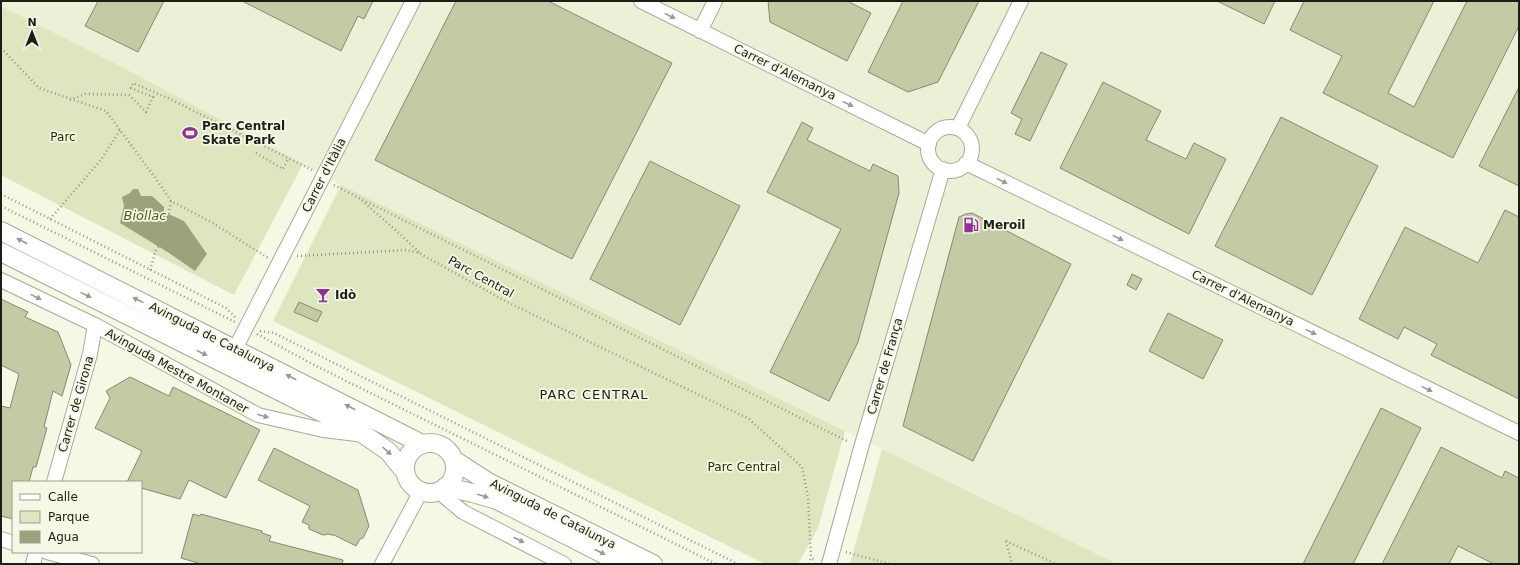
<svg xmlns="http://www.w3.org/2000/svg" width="1520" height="565" viewBox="0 0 1520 565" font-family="'DejaVu Sans',sans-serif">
  <rect width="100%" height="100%" fill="#f4f8e5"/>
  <path fill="#ebf1d6" d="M 1,1 L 1519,1 L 1519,564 L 1117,564 L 341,185 L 122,67 L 1,6 Z"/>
  <path fill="#dee6c0" d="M 1,6 L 122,67 L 303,164 L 234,295 L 1,175 Z
    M 341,185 L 845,431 L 818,528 L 798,564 L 765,564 L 273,321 Z
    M 882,449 L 1117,564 L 850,564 Z"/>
  <path fill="#9ba37d" d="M 133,189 L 138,189 L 141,196 L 152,196 L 164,207 L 164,212 L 184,221 L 207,254 L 195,271 L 169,253 L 120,223 L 124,206 L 122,197 L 130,193 Z"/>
  <path fill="#c3cba4" stroke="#848876" d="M 98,1 L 164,1 L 138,52 L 85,26 Z
    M 242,1 L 373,1 L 364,19 L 358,16 L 341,51 Z
    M 456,1 L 548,1 L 672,63 L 572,259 L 375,160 Z
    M 768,1 L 847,1 L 871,13 L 847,61 L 770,22 Z
    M 903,1 L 979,1 L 938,82 L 908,92 L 868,72 Z
    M 1217,1 L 1275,1 L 1264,24 Z
    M 1304,1 L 1434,1 L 1388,93 L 1414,107 L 1467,1 L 1519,1 L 1519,26 L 1453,158 L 1323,93 L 1342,56 L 1290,30 Z
    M 1041,52 L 1067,64 L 1030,141 L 1015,134 L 1022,119 L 1011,113 Z
    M 1103,82 L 1161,111 L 1146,140 L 1186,159 L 1194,143 L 1226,159 L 1189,234 L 1060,168 Z
    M 1519,87 L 1519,186 L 1479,166 Z
    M 1281,117 L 1378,166 L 1312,295 L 1215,246 Z
    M 802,122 L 813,128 L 807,140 L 870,171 L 873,164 L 898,176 L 899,193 L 858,342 L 829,401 L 770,372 L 841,229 L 767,192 Z
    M 650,161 L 740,206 L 680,325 L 590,279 Z
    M 1505,210 L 1519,217 L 1519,399 L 1431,355 L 1437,344 L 1404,327 L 1398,339 L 1359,319 L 1405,227 L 1478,263 Z
    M 972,213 L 1071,264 L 973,461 L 903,426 L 959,217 L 966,214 Z
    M 1132,274 L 1142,279 L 1136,290 L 1127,285 Z
    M 1,299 L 28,312 L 25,317 L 58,332 L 71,365 L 62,396 L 53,391 L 44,427 L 47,428 L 36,467 L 33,467 L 29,482 L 13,482 L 13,519 L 1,516 L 1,406 L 10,408 L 19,374 L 1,365 Z
    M 299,302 L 322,312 L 317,322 L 294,312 Z
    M 1168,313 L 1223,340 L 1203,379 L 1149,351 Z
    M 130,377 L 169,396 L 173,387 L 260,430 L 226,498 L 189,480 L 180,499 L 141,488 L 141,482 L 127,482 L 142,451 L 95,428 L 110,398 L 106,391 Z
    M 1381,408 L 1421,428 L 1353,564 L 1303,564 Z
    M 1441,447 L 1502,478 L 1505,471 L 1519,478 L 1519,564 L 1494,564 L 1458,546 L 1449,564 L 1382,564 Z
    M 274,448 L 358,490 L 369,526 L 363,538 L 360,539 L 356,546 L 334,535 L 331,535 L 329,534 L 323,535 L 309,529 L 309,525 L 302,522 L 310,506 L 258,480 Z
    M 193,514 L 200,516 L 201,514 L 262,531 L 262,533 L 271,536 L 269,541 L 343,560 L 342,564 L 201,564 L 181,558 Z"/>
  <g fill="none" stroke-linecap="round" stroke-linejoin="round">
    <g stroke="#a6aa98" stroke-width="16">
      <path id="minor" d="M 641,1 L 929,144
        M 700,31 L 715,1
        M928 149a22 22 0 1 1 44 0a22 22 0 1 1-44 0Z
        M 958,128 L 1021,1
        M 966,163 L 1519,433
        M 1,280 L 95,325 L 258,415 L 323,430 L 357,434
        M 235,349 L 413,1
        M 54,482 L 90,354 L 95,325
        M 438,491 L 463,512 L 564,564
        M 1,539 L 13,543
        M 47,552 L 92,564
        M 33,564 L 36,552
        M 382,564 L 421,491
        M 829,564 L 861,448 L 943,169"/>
    </g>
    <g stroke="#a6aa98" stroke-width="20">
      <path id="tertiary" d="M 1,231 L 422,444
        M 1,252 L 317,410 L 363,434 L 388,451 L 405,472
        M405 468a25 25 0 1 1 50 0a25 25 0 1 1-50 0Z
        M 454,460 L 488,482 L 653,564
        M 445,487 L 473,493 L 497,500 L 623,564"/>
    </g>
    <path stroke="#949789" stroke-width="2.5" stroke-dasharray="1 3" stroke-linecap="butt" d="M 1,48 L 39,88 L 106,111 L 156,179 L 171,201 L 211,222 L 268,258
      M 70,100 L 85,94 L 129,95 L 146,112 L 153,97 L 131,88 L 133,83 L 170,99 L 312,170
      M 256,153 L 283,169 L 288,159
      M 334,185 L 359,198 L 400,234 L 419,252
      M 1,194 L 226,308 L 237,319
      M 359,198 L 849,442
      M 1,206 L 235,322
      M 50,219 L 100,161 L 121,129
      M 297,256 L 407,250 L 419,253 L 505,301 L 749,419 L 802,467 L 808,497 L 811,558
      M 150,270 L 156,250 L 162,242 L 162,234 L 169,213 L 171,201
      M 260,331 L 274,333 L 738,564
      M 257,334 L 314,365 L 716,564
      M 1006,541 L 1056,564
      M 1006,541 L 1012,564
      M 846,552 L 890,564
      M 809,564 L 811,558 L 816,560"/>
    <use href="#minor" stroke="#fff" stroke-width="14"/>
    <use href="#tertiary" stroke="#fff" stroke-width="18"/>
  </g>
  <defs><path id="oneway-solid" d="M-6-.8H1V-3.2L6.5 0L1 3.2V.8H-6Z"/></defs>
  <g fill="#999996">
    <use href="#oneway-solid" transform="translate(670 16) rotate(26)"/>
    <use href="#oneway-solid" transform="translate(848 104) rotate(26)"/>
    <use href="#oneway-solid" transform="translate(1002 181) rotate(26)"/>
    <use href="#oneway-solid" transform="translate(1118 238) rotate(26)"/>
    <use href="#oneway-solid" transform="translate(22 241) rotate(-153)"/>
    <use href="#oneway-solid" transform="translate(86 295) rotate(26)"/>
    <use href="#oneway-solid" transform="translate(36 297) rotate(26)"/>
    <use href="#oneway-solid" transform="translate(138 300) rotate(-153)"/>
    <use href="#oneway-solid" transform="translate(1311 332) rotate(26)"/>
    <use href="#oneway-solid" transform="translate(202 353) rotate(26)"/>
    <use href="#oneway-solid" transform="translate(291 377) rotate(-153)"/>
    <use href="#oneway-solid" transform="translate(1427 389) rotate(26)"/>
    <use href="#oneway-solid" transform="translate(350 407) rotate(-153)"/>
    <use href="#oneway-solid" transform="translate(263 416) rotate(16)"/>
    <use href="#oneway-solid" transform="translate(387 451) rotate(42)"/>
    <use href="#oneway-solid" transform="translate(483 496) rotate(17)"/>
    <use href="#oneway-solid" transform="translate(519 540) rotate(27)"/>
    <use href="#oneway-solid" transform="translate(600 552) rotate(27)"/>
  </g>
  <defs>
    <g id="stadium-bare" transform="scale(1.2)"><path d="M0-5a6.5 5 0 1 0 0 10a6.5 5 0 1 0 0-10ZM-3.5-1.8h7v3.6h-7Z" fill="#932f95" stroke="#f4f8e5" stroke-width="2.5" paint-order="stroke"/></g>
    <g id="fuel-bare" transform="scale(1.2)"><path d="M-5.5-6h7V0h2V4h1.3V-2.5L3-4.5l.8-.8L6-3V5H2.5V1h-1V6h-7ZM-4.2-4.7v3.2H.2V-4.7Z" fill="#932f95" stroke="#f4f8e5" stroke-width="2.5" paint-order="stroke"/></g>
    <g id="bar-bare" transform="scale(1.2)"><path d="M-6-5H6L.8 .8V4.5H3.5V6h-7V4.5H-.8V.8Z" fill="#932f95" stroke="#f4f8e5" stroke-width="2.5" paint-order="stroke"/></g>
  </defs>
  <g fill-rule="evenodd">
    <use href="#stadium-bare" x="190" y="133"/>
    <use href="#fuel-bare" x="971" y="225"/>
    <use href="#bar-bare" x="323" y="295"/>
  </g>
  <g text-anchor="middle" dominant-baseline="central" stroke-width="3.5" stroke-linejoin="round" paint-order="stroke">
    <g font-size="12" fill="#1c1d16" stroke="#f4f8e5">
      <text transform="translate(785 72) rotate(26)">Carrer d'Alemanya</text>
      <text transform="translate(324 175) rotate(-63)">Carrer d'Itàlia</text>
      <text transform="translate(481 277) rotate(29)">Parc Central</text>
      <text transform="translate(1243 298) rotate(26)">Carrer d'Alemanya</text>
      <text transform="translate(212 337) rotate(27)">Avinguda de Catalunya</text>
      <text transform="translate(885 366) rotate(-74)">Carrer de França</text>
      <text transform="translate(177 371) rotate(29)">Avinguda Mestre Montaner</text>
      <text transform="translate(76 404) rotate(-74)">Carrer de Girona</text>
      <text transform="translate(553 514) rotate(27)">Avinguda de Catalunya</text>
    </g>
    <g font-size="12" font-weight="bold" fill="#1c1d16" stroke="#f4f8e5" text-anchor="start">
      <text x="202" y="126">Parc Central<tspan x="202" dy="14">Skate Park</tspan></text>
      <text x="983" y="225">Meroil</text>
      <text x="335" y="295">Idò</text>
    </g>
    <g font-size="12" fill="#282d00" stroke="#f4f8e5">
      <text x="63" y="137">Parc</text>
      <text x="744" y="467">Parc Central</text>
    </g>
    <g font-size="13" font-style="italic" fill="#515a1d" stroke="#f4f8e5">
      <text x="145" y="215">Biollac</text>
    </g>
    <g font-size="13" letter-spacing="1" fill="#1c1d16" stroke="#f4f8e5">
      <text x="594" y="394">PARC CENTRAL</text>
    </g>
  </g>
  <rect width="1520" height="565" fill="none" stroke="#1c1d16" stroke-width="4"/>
  <rect x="12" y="481" width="130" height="72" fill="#f4f8e5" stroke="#9ea092"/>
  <rect x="20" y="494" width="20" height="6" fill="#ffffff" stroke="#9ea092"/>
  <text x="48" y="501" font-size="12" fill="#1c1d16">Calle</text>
  <rect x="20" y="511" width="20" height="12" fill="#dee6c0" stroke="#9ea092"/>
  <text x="48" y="521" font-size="12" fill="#1c1d16">Parque</text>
  <rect x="20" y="531" width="20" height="12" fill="#9ba37d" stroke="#9ea092"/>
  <text x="48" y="541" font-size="12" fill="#1c1d16">Agua</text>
  <g transform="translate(32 32)" stroke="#f4f8e5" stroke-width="3" paint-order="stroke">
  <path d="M0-3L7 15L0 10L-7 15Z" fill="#1c1d16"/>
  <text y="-6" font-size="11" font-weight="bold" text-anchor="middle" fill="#1c1d16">N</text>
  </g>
</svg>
